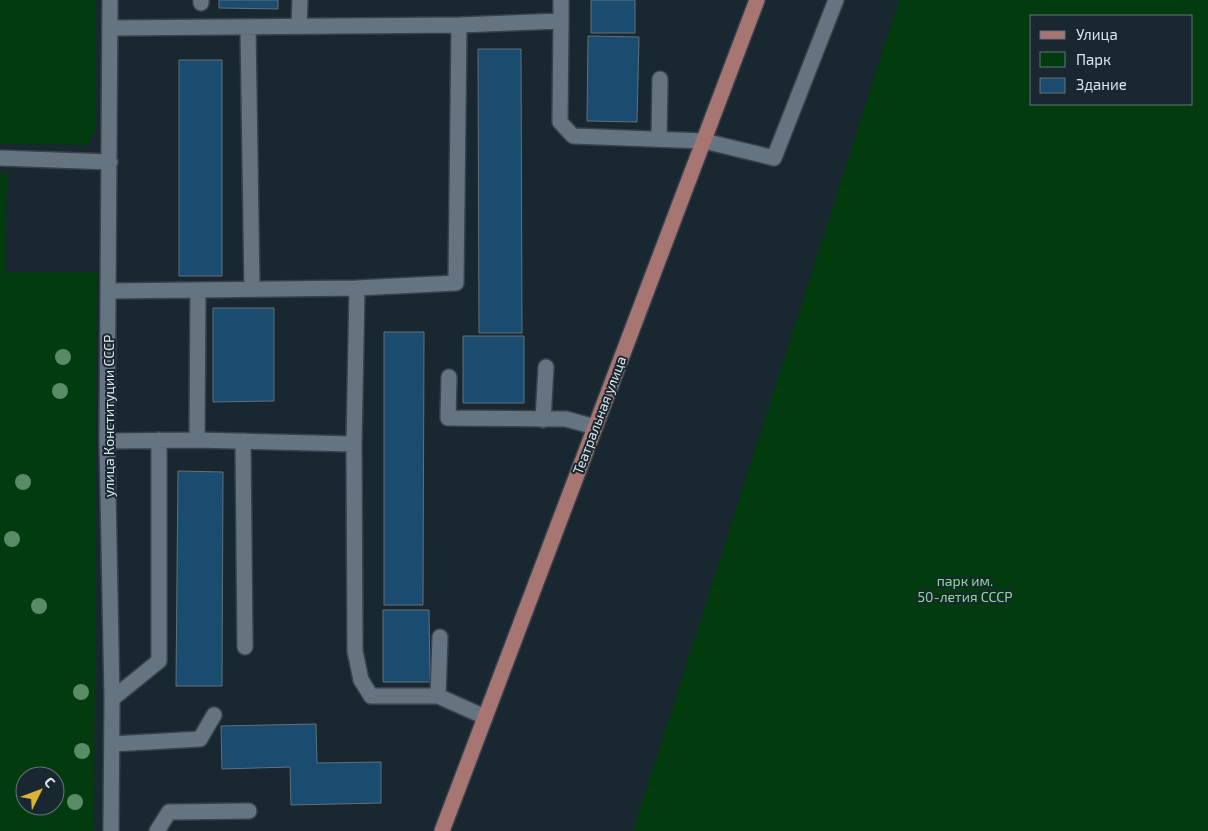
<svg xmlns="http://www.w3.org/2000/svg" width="1208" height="831" viewBox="0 0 1208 831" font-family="'Exo 2',sans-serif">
  <rect width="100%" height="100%" fill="#192731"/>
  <path fill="#023b0e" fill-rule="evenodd" d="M 0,0 L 95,0 L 96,129 L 88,145 L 0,144 Z
    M 899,0 L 1208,0 L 1208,831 L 633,831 ZM 1192,16 L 1192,104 L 1032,104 L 1032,16 Z
    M 0,173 L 7,173 L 5,272 L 97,272 L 94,831 L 0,831 ZM 25,776 L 55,776 L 55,806 L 25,806 Z"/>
  <path fill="#1a4c6f" stroke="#61707d" d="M 219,0 L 278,0 L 278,9 L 219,8 Z
    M 591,0 L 635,0 L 635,33 L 591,33 Z
    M 588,36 L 639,37 L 637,122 L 587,121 Z
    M 478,49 L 521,49 L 522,333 L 479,333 Z
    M 179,60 L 222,60 L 222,276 L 179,276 Z
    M 213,308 L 274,308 L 274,401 L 213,402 Z
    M 384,332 L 424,332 L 423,605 L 384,605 Z
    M 463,336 L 524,336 L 524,403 L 463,403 Z
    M 178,471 L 223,472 L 222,686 L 176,686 Z
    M 383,610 L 429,610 L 430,682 L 383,682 Z
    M 316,724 L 317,763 L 381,762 L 381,803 L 291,805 L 290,767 L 222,769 L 221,726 Z"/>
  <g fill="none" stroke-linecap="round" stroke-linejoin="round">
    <g stroke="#38424c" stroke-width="18">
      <path id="minor" d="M 110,0 L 107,441 L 112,699 L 111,831
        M 201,0 L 201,3
        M 561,21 L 560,122 L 573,136 L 704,141 L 774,158 L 836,0
        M 299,25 L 300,0
        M 248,27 L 252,289
        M 110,28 L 459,25 L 561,21 L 561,0
        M 659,139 L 660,79
        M 0,158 L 110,162
        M 109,291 L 357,288 L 456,283 L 459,25
        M 449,377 L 448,418 L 566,419 L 595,427
        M 543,420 L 546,367
        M 197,440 L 198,290
        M 107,441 L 197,440 L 354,444 L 355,651 L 361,680 L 371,696 L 438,696 L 485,717
        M 243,441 L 245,647
        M 354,444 L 357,288
        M 438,696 L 440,637
        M 112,699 L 159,661 L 159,440
        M 112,744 L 200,739 L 214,715
        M 157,831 L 169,812 L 249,811"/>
    </g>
    <g stroke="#38424c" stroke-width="18">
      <path id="major" d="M 442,831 L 757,0"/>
    </g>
    <use href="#minor" stroke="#647481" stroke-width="15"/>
    <use href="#major" stroke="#a77673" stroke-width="15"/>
  </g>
  <g fill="#598b67">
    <circle cx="63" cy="357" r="8"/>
    <circle cx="60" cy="391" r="8"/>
    <circle cx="23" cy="482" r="8"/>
    <circle cx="12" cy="539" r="8"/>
    <circle cx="39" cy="606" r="8"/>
    <circle cx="81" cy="692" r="8"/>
    <circle cx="82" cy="751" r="8"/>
    <circle cx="75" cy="802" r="8"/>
  </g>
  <g text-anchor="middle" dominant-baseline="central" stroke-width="4" stroke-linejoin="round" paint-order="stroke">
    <g font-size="14" fill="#dce5ec" stroke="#192731">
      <text transform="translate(599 415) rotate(-69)">Театральная улица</text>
      <text transform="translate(108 416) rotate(-90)">улица Конституции СССР</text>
    </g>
    <g font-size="14" fill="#8ddd93" stroke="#192731">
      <text x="965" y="580">парк им.<tspan x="965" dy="16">50-летия СССР</tspan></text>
    </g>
  </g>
  <rect x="1030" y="15" width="162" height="90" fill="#192731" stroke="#67737c"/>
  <rect x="1040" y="31" width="25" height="8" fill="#a77673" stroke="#67737c"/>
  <text x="1076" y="40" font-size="15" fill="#dce5ec">Улица</text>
  <rect x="1040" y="52" width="25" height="15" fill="#023b0e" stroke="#67737c"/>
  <text x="1076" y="65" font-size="15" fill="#dce5ec">Парк</text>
  <rect x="1040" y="78" width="25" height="15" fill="#1a4c6f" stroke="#67737c"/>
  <text x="1076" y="90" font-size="15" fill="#dce5ec">Здание</text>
  <g transform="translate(40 791) rotate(48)"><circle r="24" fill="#192731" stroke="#67737c"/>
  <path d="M0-4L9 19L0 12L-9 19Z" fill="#dcb233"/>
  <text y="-8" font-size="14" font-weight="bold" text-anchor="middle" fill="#dce5ec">С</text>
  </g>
</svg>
